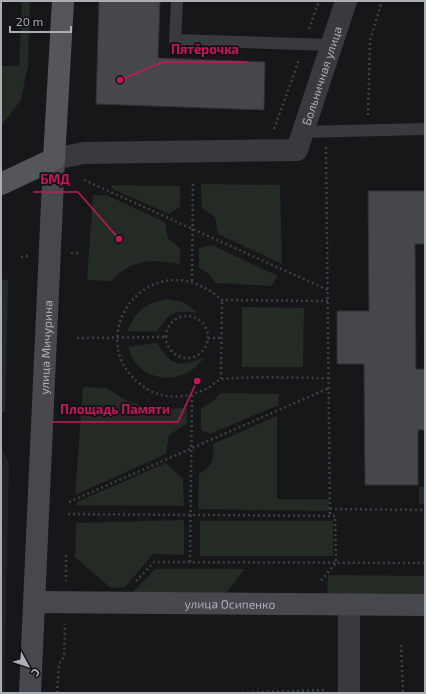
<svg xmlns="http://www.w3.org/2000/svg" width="426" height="694" viewBox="0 0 426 694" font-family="'Exo 2',sans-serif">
  <rect width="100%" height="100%" fill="#171719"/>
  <path fill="#232326" d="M 1,451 L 3,451 L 9,463 L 4,693 L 1,693 Z"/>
  <path fill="#242b25" d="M 22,1 L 30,1 L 28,65 L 21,100 L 1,126 L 1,66 L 19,66 Z
    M 201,184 L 280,185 L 282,264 L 218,234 L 215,217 L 202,208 Z
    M 111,185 L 180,186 L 180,207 L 169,214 L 113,189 Z
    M 93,195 L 106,195 L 165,222 L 168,239 L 180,248 L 180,264 C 151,259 132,259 111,281 L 87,280 Z
    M 212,245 L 278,276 L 271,286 L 216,283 L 208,273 L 199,268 L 199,248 Z
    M 1,279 L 8,281 L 5,412 L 1,412 Z
    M 167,299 L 183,302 L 198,313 C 175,309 169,312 157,332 L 127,331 C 137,310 144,304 167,299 Z
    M 242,307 L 304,308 L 303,367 L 242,367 Z
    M 157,343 C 172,367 180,368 205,357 C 201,361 197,366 192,370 C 175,382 149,380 136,363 C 132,359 130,352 128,347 Z
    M 83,387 L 107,388 L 125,400 L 150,409 L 187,408 L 187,423 L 169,435 L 166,454 L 75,495 Z
    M 221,393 L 279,394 L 278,405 L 210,434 L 201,430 L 201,408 L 212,402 Z
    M 277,416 L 277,499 L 329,499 L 329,511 L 198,509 L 199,474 C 213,466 214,460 213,444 Z
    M 166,463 L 183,479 L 184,506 L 77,505 L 77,502 Z
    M 419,487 L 425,487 L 425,504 L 419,504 Z
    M 184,520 L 184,555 L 153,554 L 125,587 L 111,588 L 75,557 L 76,523 Z
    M 200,521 L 333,521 L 333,556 L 200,556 Z
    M 155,569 L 245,569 L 226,593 L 133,592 Z
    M 328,575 L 425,576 L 425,598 L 327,597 Z"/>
  <path fill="#46474b" stroke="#313135" d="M 99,1 L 160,1 L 158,58 L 265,62 L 264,110 L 96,104 Z
    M 368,191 L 425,191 L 425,244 L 415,244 L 416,369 L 425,369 L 425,430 L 418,430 L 418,485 L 365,485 L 364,364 L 337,364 L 337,311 L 369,311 Z"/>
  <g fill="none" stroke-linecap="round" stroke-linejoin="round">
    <path stroke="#3f4044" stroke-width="2.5" stroke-dasharray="2 3" stroke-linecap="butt" d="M 309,29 L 319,1
      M 368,115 L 370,40 L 382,1
      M 274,129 L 299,60
      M 326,147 L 330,516
      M 84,180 L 328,290
      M 71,253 L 81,253
      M 21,257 L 28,256
      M 192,281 L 193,182
      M 328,301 L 222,300 C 152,238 79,336 140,384 C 160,401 186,399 208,388 C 213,385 218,379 223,379 C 258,376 294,378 329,378
      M166 337a21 21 0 1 1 42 0a21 21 0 1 1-42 0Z
      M 77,338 L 165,337
      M 208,338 L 221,338
      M 221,379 L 222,300
      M 69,502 L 329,388
      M 330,509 L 425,510
      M 68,514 L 335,516 L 336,563 L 320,582
      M 66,555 L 66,581
      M 190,562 L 192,395
      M 136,581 L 154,562 L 425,563
      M 401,645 L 403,693
      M 57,693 L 59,664 L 64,657 L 65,624
      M 242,693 L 324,690 L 327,693"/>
    <path stroke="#39393e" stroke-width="12" d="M 177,1 L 175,40 L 331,45
      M 302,132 L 425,129"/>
    <g stroke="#39393e" stroke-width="22">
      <path id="s1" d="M 54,159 L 84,153 L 297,150 L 346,1"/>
      <path d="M 349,693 L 349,604"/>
    </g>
    <g stroke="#47484d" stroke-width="22">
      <path id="s2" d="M 35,602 L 425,605"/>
      <path id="s3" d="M 30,693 L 54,159"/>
    </g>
    <path stroke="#55565c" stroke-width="22" d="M 1,184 L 54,159 L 63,1"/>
  </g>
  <g text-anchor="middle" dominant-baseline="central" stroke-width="3.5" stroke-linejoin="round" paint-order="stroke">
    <g font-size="12" fill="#abaeb7" stroke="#121214">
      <text stroke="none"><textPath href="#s1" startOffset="322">Больничная улица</textPath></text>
      <text stroke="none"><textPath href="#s3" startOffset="346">улица Мичурина</textPath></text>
      <text stroke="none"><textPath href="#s2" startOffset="195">улица Осипенко</textPath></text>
    </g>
  </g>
  <path fill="none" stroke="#c2185b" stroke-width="1.5" d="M120 80L163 62H247M119 239L78 192H33M197 381L178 422H52"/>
  <g fill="#c2185b" stroke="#121214" stroke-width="1.5">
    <circle cx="120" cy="80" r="4"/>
    <circle cx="119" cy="239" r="4"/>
    <circle cx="197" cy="381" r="4"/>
  </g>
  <g font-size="13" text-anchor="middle" font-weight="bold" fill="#c2185b" stroke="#121214" stroke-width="3.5" stroke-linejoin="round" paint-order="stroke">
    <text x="205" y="54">Пятёрочка</text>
    <text x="55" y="184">БМД</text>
    <text x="115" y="414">Площадь Памяти</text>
  </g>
  <rect width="426" height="694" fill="none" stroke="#abaeb7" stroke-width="4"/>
  <g transform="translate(28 666) rotate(130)" stroke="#121214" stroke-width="3" paint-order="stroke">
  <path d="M0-3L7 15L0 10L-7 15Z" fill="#abaeb7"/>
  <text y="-6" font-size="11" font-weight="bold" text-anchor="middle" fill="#abaeb7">С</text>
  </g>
  <path d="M10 26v6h61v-6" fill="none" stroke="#abaeb7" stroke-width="2"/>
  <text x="16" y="26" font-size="12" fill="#abaeb7" stroke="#121214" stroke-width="3" paint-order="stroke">20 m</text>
</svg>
